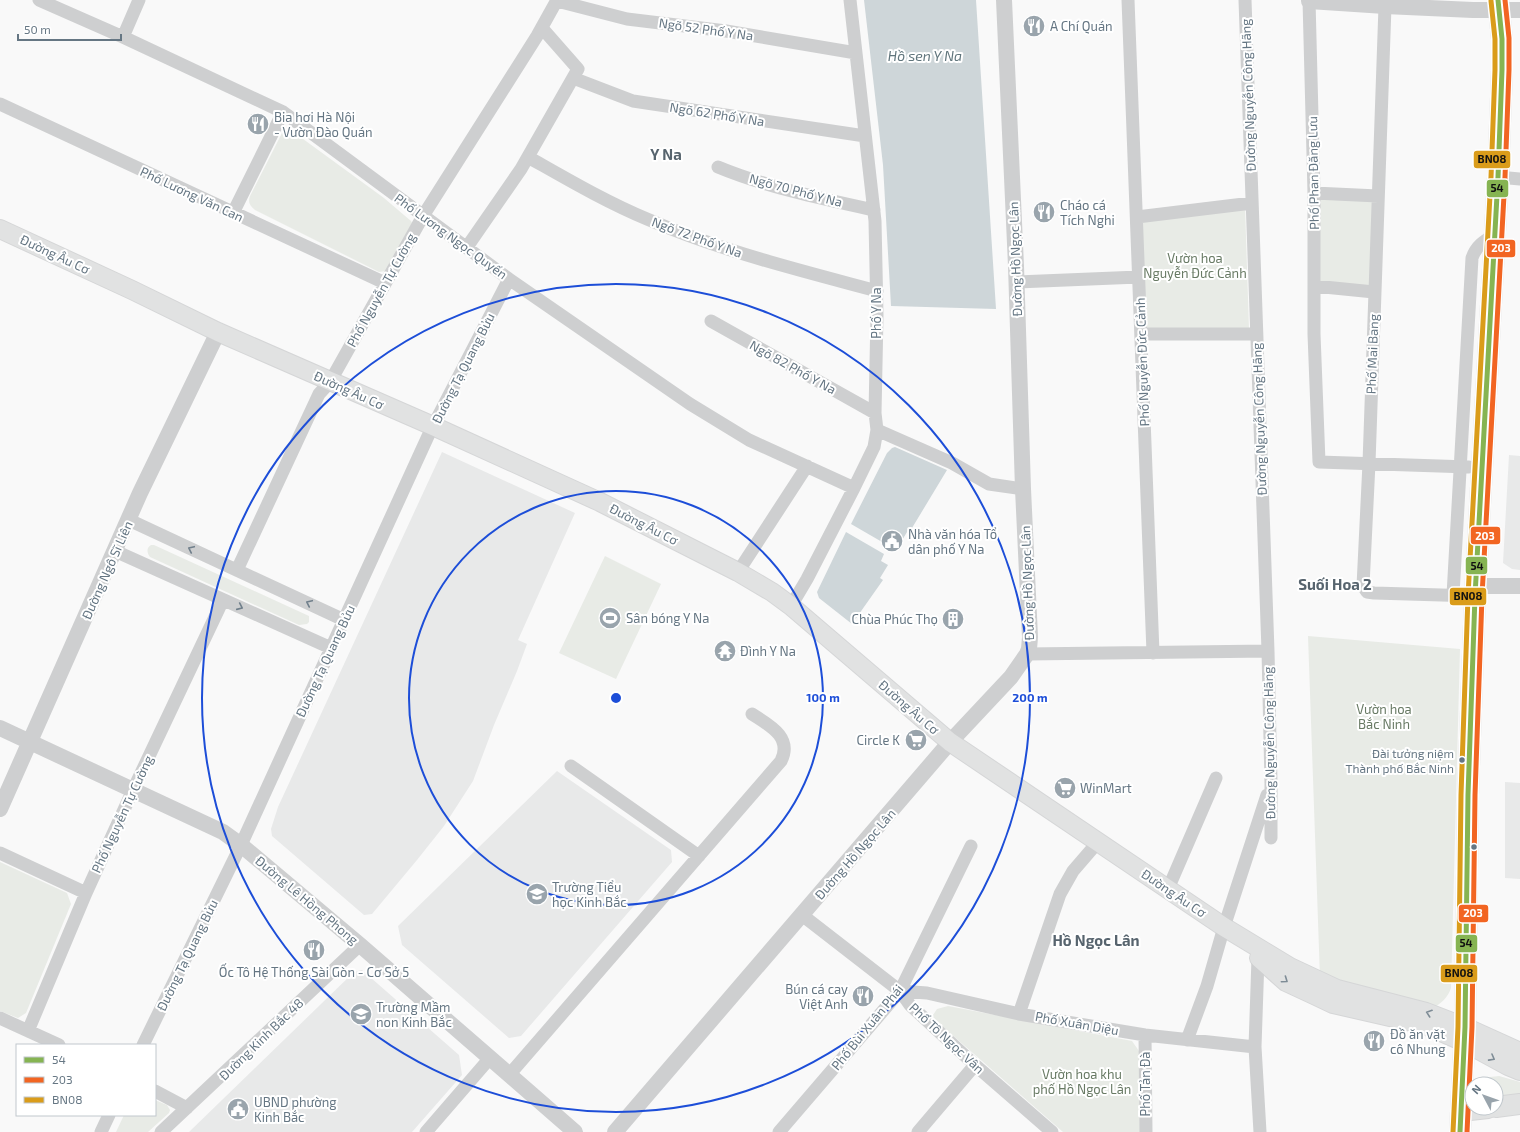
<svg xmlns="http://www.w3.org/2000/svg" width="1520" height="1132" viewBox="0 0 1520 1132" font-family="'Exo 2',sans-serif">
  <rect width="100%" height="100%" fill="#f9f9f9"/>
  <path fill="#e8e9e9" d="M 442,452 L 575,513 L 518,640 L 527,644 L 517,671 L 494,725 L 473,781 L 444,826 L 417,860 L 372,914 L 364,915 L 272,836 L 271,829 L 278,807 Z
    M 1509,455 L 1520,456 L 1520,570 L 1512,569 L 1503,563 Z
    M 557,771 L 671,850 L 672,862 L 521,1036 L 509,1038 L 402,945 L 398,926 Z
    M 1505,782 L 1520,783 L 1520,879 L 1505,878 Z
    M 362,970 L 459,1055 L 462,1075 L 412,1132 L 189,1132 L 354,972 Z"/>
  <path fill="#e8ebe6" d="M 288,128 L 384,198 L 411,221 L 412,223 L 386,271 L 379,272 L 255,210 C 249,205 248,202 250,196 L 282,133 Z
    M 1318,196 L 1375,197 L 1373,286 L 1317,284 Z
    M 1245,206 L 1249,329 L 1147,329 L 1140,219 Z
    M 151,545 L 154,545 L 309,616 L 309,622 L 307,624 L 299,625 L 150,557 C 147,553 146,548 151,545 Z
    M 605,556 L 661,584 L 616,679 L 559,653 Z
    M 1308,636 L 1460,649 L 1451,988 C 1448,998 1440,1004 1432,1009 L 1320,978 Z
    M 0,862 L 67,893 L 71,904 L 26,1013 L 18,1018 L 0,1011 Z
    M 948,1006 L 1132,1041 L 1139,1051 L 1140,1132 L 1063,1132 L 934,1019 L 933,1015 L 937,1009 Z
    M 1499,1076 L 1520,1082 L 1520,1095 L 1496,1098 L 1496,1084 L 1481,1084 L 1482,1081 L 1490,1077 Z
    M 155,1100 L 167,1105 L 170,1110 L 169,1113 L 148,1132 L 116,1132 L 124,1115 L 155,1115 Z"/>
  <path fill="#ced6d9" d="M 864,0 L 976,0 L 996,309 L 891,306 L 883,165 Z
    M 895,447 L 947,470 L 912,528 L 910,527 L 901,542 L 894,538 L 889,546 L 851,524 L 887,453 L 892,448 Z
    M 846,532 L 884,554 L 881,561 L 888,565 L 880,578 L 883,580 L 852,624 L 819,598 L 817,592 Z"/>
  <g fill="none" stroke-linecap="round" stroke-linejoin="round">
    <g stroke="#d5d6d7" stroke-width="20">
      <path id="secondary" d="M 0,229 L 132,290 L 218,332 L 433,426 L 600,502 L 738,572 L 772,592 L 791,606 L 950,742 L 1224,927 L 1290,967 L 1337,989 L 1426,1012 L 1465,1027 L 1520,1052
        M 1259,958 L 1286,982 L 1314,995 L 1333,1004 L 1425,1025 L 1464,1042 L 1508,1066 L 1520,1071"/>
    </g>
    <g stroke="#d5d6d7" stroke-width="22">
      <path id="primary" d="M 1496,1107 L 1520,1104
        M 1461,1111 L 1488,1108
        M 1460,1132 L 1465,1027 L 1468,795 L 1475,596 L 1498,177 L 1502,70 L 1502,39 L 1498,0"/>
    </g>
    <path stroke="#cecfd0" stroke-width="13" d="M 39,0 L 123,37 L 283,112 L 509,279 L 690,404 L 749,440 L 854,488
      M 1128,0 L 1153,653
      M 1245,0 L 1268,651 L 1271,783 L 1271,838
      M 1309,0 L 1314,193 L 1314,286 L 1374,292
      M 557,1 L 627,19 L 726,31 L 856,53
      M 1385,6 L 1369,463 L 1363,586 L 1367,592 L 1374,593 L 1475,596
      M 123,37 L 139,0
      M 573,78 L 633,101 L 865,136
      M 0,104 L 385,283
      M 528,157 C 567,179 606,202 647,219 C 721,251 799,270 877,291
      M 718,167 C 766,187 823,199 874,210
      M 1498,177 L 1520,179
      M 1314,193 L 1378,196
      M 233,213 L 283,112
      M 1137,217 L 1252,203
      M 467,247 L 521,169 L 578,69 L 542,28
      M 1017,282 L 1139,277
      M 1314,286 L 1314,334 L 1319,462 L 1469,467
      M 711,321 L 875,413
      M 1141,334 L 1256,334
      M 877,430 L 952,463 L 989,484 L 1023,489
      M 129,520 L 344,620
      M 115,551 L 331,648
      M 237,570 L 319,394 L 330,382 L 423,216 L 537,36 L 557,0
      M 738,572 L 807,466
      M 1453,595 L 1472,258 C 1476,246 1484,241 1494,235
      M 791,606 L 807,579 L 854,488 L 874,447 L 877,430 L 875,413 L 877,315 L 875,221 L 850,0
      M 1027,654 L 1268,651
      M 571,766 L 699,856
      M 0,853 L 86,893
      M 1168,889 L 1216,778
      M 802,915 L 900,991 L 910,1005 L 975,1065 L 1052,1132
      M 1258,958 L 1255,1047 L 1260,1132
      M 900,991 L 927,993 L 1019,1014 L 1145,1035 L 1255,1047
      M 1019,1014 L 1060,894 L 1073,871 L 1098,842
      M 0,1018 L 59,1045
      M 28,1031 L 86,893 L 133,790 L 223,600
      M 1145,1035 L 1146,1132
      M 1187,1040 L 1207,986 L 1224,927 L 1267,795
      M 143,1045 L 241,845 L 429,434 L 509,279
      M 509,1075 L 781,761 C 793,737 769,725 752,714
      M 155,1091 L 187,1108
      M 101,1132 L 109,1115
      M 161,1132 L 360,945
      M 426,1132 L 490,1058
      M 779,1132 L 900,991 L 971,846
      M 918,1132 L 975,1065"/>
    <path stroke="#cecfd0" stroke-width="16" d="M 1309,1 L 1385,6 L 1473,10 L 1520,10
      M 1475,586 L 1520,586
      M 0,728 L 223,832 L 241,845 L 360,945 L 575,1132
      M 0,809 L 140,493 L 218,332
      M 615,1132 L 950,742 L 1011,677 L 1027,654 L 1029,649 L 1030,637 L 1023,489 L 1016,266 L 1004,0"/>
    <use href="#secondary" stroke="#e1e2e2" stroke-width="18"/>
    <use href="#primary" stroke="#e1e2e2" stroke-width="20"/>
    <g stroke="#fff" stroke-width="8">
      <path id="bus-1" d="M 1460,1132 L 1465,1027 L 1468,795 L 1475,596 L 1498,177 L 1502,70 L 1502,39 L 1498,0"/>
    </g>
    <g stroke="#fff" stroke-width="8">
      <path id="bus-2" d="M 1467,1132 L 1472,1027 L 1475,795 L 1482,596 L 1505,177 L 1509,70 L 1509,38 L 1505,0"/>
    </g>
    <g stroke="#fff" stroke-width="8">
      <path id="bus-3" d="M 1453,1132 L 1458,1027 L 1461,795 L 1468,596 L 1491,177 L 1495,70 L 1495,39 L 1491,1"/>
    </g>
    <use href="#bus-1" stroke="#86b452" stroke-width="5"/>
    <use href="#bus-2" stroke="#f26522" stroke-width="5"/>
    <use href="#bus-3" stroke="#da9c1a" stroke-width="5"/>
  </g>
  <defs><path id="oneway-chevron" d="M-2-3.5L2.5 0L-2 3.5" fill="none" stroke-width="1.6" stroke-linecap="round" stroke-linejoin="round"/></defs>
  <g stroke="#707f8b">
    <use href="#oneway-chevron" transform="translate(191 549) rotate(-155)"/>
    <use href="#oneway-chevron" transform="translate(309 603) rotate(-155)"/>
    <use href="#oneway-chevron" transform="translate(240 607) rotate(24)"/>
  </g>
  <g stroke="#7e8c96">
    <use href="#oneway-chevron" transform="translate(1285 980) rotate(35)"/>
    <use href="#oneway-chevron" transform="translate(1429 1013) rotate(-161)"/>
    <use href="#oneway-chevron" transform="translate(1492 1058) rotate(29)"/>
  </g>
  <g fill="none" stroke="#1d4ed8" stroke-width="2">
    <circle cx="616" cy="698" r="207"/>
    <circle cx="616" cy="698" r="414"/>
  </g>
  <defs>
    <g id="restaurant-disc" transform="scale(1.15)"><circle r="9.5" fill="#99a4ac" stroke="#fff"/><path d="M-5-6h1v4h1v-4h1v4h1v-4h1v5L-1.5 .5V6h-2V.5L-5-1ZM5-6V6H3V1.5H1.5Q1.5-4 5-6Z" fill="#fff"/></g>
    <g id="civic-disc" transform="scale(1.15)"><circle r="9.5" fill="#99a4ac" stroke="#fff"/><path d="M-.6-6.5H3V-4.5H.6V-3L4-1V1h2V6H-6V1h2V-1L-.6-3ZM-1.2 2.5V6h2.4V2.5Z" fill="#fff"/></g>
    <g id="stadium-disc" transform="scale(1.15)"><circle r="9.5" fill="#99a4ac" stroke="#fff"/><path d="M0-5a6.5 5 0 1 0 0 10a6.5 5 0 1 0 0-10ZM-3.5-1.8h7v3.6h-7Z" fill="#fff"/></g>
    <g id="building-disc" transform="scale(1.15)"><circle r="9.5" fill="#99a4ac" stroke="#fff"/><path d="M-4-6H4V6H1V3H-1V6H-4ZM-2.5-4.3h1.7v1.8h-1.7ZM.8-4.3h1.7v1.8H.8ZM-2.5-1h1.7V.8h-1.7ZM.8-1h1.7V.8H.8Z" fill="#fff"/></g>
    <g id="temple-disc" transform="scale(1.15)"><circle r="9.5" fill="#99a4ac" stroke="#fff"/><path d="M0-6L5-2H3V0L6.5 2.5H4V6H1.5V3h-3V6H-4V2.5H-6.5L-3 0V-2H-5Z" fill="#fff"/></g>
    <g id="supermarket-disc" transform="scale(1.15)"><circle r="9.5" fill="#99a4ac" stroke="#fff"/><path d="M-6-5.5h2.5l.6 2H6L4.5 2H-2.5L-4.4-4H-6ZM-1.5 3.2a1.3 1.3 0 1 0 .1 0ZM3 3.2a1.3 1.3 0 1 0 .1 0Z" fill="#fff"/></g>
    <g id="school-disc" transform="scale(1.15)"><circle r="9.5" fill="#99a4ac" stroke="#fff"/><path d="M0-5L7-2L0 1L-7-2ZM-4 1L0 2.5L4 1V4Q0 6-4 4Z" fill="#fff"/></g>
  </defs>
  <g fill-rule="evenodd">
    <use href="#restaurant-disc" x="1034" y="26"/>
    <use href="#restaurant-disc" x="258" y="124"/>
    <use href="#restaurant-disc" x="1044" y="212"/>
    <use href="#civic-disc" x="892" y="541"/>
    <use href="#stadium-disc" x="610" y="618"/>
    <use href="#building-disc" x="953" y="619"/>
    <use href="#temple-disc" x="725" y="651"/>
    <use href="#supermarket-disc" x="916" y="740"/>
    <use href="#supermarket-disc" x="1065" y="788"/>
    <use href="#school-disc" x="537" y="894"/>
    <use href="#restaurant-disc" x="314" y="950"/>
    <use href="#restaurant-disc" x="863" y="996"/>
    <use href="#school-disc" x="361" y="1014"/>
    <use href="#restaurant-disc" x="1374" y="1041"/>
    <use href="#civic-disc" x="238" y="1109"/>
  </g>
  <g fill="#657683" stroke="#fff" stroke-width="1.5">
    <circle cx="1462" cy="760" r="3.5"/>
    <circle cx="1474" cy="847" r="3.5"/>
  </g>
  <g text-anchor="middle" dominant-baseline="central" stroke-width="4" stroke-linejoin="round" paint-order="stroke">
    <g font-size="12" fill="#657683" stroke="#fff" text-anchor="end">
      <text x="1454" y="753">Đài tưởng niệm<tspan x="1454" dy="15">Thành phố Bắc Ninh</tspan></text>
    </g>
    <g font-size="13" fill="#657683" stroke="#fff" text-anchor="start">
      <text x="1050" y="26">A Chí Quán</text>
      <text x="274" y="117">Bia hơi Hà Nội<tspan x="274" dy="15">- Vườn Đào Quán</tspan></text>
      <text x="1060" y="205">Cháo cá<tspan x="1060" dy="15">Tích Nghi</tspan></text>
      <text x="908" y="534">Nhà văn hóa Tổ<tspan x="908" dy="15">dân phố Y Na</tspan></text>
      <text x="626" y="618">Sân bóng Y Na</text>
      <text x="938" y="619" text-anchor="end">Chùa Phúc Thọ</text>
      <text x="740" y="651">Đình Y Na</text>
      <text x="900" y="740" text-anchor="end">Circle K</text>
      <text x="1080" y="788">WinMart</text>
      <text x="552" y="887">Trường Tiểu<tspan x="552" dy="15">học Kinh Bắc</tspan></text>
      <text x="314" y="972" text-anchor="middle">Ốc Tô Hệ Thống Sài Gòn - Cơ Sở 5</text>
      <text x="848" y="989" text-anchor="end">Bún cá cay<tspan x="848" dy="15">Việt Anh</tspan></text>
      <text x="376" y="1007">Trường Mầm<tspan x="376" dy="15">non Kinh Bắc</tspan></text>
      <text x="1390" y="1034">Đồ ăn vặt<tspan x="1390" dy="15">cô Nhung</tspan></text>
      <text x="254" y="1102">UBND phường<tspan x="254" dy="15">Kinh Bắc</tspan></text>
    </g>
    <g font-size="13" fill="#657683" stroke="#fff">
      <text transform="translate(706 29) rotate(8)">Ngõ 52 Phố Y Na</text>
      <text transform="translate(1248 95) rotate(-92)">Đường Nguyễn Công Hãng</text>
      <text transform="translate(717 114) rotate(9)">Ngõ 62 Phố Y Na</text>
      <text transform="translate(1313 173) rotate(-91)">Phố Phan Đăng Lưu</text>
      <text transform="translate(796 190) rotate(15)">Ngõ 70 Phố Y Na</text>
      <text transform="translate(192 194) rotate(25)">Phố Lương Văn Can</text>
      <text transform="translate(451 236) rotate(36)">Phố Lương Ngọc Quyến</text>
      <text transform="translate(697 237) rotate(20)">Ngõ 72 Phố Y Na</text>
      <text transform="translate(55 254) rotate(25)">Đường Âu Cơ</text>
      <text transform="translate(1015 259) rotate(-92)">Đường Hồ Ngọc Lân</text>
      <text transform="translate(381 290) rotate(-61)">Phố Nguyễn Tự Cường</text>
      <text transform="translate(876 313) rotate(-90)">Phố Y Na</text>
      <text transform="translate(1372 354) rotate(-88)">Phố Mai Bang</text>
      <text transform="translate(1142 362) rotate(-92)">Phố Nguyễn Đức Cảnh</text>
      <text transform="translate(793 367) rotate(29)">Ngõ 82 Phố Y Na</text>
      <text transform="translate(463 368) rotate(-63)">Đường Tạ Quang Bửu</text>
      <text transform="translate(349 390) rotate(24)">Đường Âu Cơ</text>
      <text transform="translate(1259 419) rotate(-92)">Đường Nguyễn Công Hãng</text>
      <text transform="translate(644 524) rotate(27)">Đường Âu Cơ</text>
      <text transform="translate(107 570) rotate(-66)">Đường Ngô Sĩ Liên</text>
      <text transform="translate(1027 583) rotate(-92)">Đường Hồ Ngọc Lân</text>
      <text transform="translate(325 661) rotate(-65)">Đường Tạ Quang Bửu</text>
      <text transform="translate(909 707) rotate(41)">Đường Âu Cơ</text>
      <text transform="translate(1269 743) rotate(-91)">Đường Nguyễn Công Hãng</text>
      <text transform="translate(122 814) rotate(-65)">Phố Nguyễn Tự Cường</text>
      <text transform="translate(855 854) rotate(-49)">Đường Hồ Ngọc Lân</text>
      <text transform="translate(1174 893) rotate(34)">Đường Âu Cơ</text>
      <text transform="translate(307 900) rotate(40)">Đường Lê Hồng Phong</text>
      <text transform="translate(187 955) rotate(-64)">Đường Tạ Quang Bửu</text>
      <text transform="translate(1077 1023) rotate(10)">Phố Xuân Diệu</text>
      <text transform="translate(867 1027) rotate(-51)">Phố Bùi Xuân Phái</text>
      <text transform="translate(947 1038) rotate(43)">Phố Tô Ngọc Vân</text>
      <text transform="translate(261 1039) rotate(-44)">Đường Kinh Bắc 48</text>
      <text transform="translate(1145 1084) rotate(-90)">Phố Tản Đà</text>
    </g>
    <g font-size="13" fill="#687a64" stroke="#fff">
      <text x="1195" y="258">Vườn hoa<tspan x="1195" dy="15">Nguyễn Đức Cảnh</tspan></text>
      <text x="1384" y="709">Vườn hoa<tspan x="1384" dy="15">Bắc Ninh</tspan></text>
      <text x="1082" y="1074">Vườn hoa khu<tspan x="1082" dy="15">phố Hồ Ngọc Lân</tspan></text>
    </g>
    <g font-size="14" font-style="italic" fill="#60757c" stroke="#fff">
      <text x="925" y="55">Hồ sen Y Na</text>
    </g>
    <g font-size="15" font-weight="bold" fill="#57646e" stroke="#fff">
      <text x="666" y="154">Y Na</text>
      <text x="1335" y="584">Suối Hoa 2</text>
      <text x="1096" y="940">Hồ Ngọc Lân</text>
    </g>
  </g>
  <circle cx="616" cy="698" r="6" fill="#1d4ed8" stroke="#fff" stroke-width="2"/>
  <g font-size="12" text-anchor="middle" font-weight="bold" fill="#1d4ed8" stroke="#fff" stroke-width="4" stroke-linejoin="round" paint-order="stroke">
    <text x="823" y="702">100 m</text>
    <text x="1030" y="702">200 m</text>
  </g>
  <g stroke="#fff" stroke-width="1.5">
    <rect x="1473" y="150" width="38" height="19" rx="4" fill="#da9c1a"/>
    <rect x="1486" y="179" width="23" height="19" rx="4" fill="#86b452"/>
    <rect x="1486" y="239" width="30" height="19" rx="4" fill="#f26522"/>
    <rect x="1470" y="526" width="31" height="19" rx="4" fill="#f26522"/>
    <rect x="1465" y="556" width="23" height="19" rx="4" fill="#86b452"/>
    <rect x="1449" y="587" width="38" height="19" rx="4" fill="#da9c1a"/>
    <rect x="1458" y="904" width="31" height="19" rx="4" fill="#f26522"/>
    <rect x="1455" y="934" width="23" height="19" rx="4" fill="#86b452"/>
    <rect x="1440" y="964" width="38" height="19" rx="4" fill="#da9c1a"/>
  </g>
  <g font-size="11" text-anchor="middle" font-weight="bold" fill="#fff">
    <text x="1501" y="252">203</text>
    <text x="1485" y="540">203</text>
    <text x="1473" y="917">203</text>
  </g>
  <g font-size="11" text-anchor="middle" font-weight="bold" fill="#111">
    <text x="1492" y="163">BN08</text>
    <text x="1497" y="192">54</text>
    <text x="1477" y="570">54</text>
    <text x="1468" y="600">BN08</text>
    <text x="1466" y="947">54</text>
    <text x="1459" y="977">BN08</text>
  </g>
  <rect x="16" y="1044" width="140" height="72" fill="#ffffff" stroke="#c1c8cd"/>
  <rect x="24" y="1057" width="20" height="6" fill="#86b452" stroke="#c1c8cd"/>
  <text x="52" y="1064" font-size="12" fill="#657683">54</text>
  <rect x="24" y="1077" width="20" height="6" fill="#f26522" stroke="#c1c8cd"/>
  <text x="52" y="1084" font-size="12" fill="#657683">203</text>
  <rect x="24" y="1097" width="20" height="6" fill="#da9c1a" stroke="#c1c8cd"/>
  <text x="52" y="1104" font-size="12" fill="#657683">BN08</text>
  <g transform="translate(1484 1096) rotate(311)"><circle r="19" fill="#ffffff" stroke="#c1c8cd"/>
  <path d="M0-3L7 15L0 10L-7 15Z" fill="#99a4ac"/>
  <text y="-6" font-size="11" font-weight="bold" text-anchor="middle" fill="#657683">N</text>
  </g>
  <path d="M18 34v6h103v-6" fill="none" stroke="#657683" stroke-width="2"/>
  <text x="24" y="34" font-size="12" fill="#657683" stroke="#ffffff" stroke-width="3" paint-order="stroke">50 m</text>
</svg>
